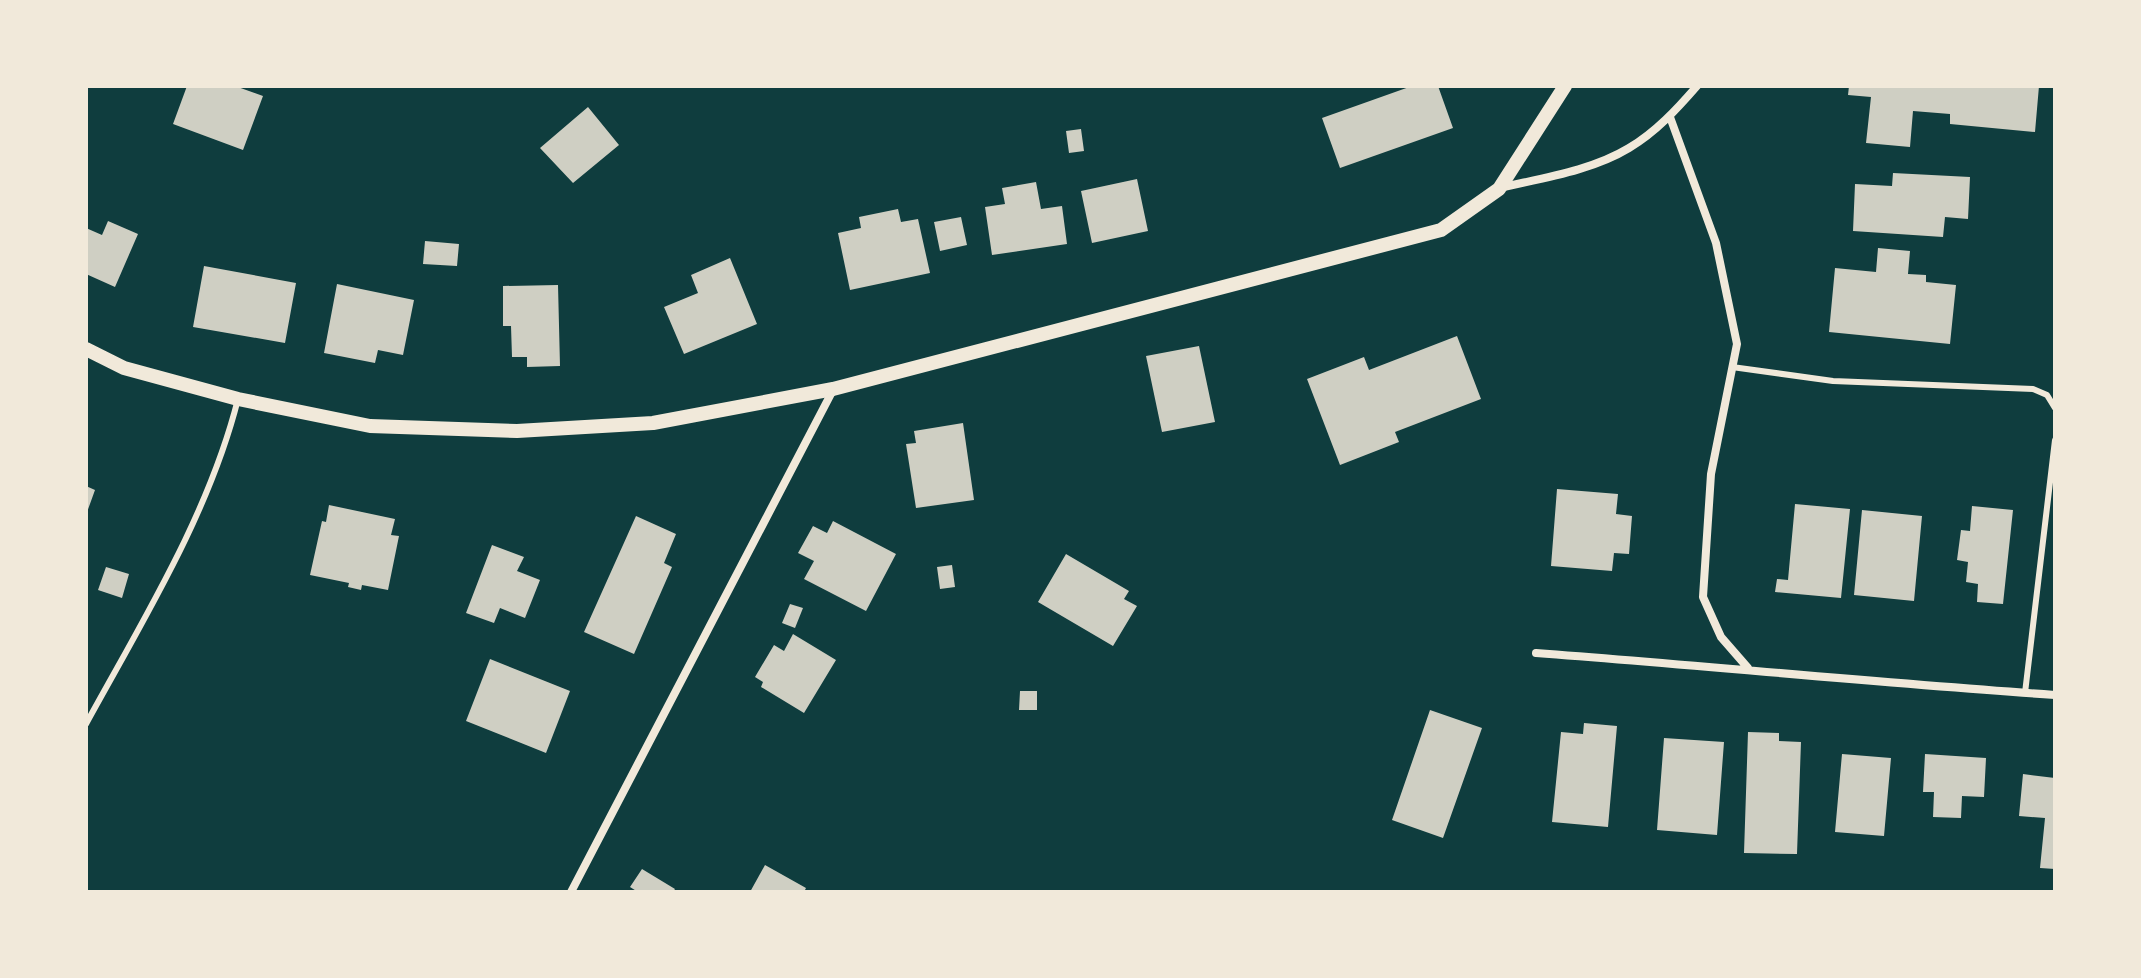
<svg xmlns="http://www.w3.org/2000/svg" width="2141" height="978" viewBox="0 0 2141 978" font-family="Inter,sans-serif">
  <rect width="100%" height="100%" fill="#0f3d3e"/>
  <path fill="#cfcfc3" d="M 187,86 L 235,86 L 263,96 L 243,150 L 173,124 Z
    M 1412,86 L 1438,86 L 1453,128 L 1340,168 L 1322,118 Z
    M 1849,86 L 2039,86 L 2035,132 L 1950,124 L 1950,114 L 1913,111 L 1910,147 L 1866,143 L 1871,97 L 1848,95 Z
    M 588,107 L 619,145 L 573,183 L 540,148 Z
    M 1081,129 L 1084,151 L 1069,153 L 1066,131 Z
    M 1893,173 L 1970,177 L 1968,219 L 1945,217 L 1943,237 L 1853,231 L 1855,184 L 1892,186 Z
    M 1137,179 L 1148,231 L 1092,243 L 1081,191 Z
    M 1036,182 L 1041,209 L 1062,206 L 1067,244 L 992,255 L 985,207 L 1005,204 L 1002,188 Z
    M 898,209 L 901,222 L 918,219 L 930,273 L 850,290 L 838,233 L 861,228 L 859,217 Z
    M 961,217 L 967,245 L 940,251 L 934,222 Z
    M 108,221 L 138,234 L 115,287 L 86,274 L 86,228 L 102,235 Z
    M 425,241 L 459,244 L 457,266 L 423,264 Z
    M 1878,248 L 1910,251 L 1908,274 L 1926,275 L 1926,282 L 1956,285 L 1950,344 L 1829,332 L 1835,268 L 1876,272 Z
    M 730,258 L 757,324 L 684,354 L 664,307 L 698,293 L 691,275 Z
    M 204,266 L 296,283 L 285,343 L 193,327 Z
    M 337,284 L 414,300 L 403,355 L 378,350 L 375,363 L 324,353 Z
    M 558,285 L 560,366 L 527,367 L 527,357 L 512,357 L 511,326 L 503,326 L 503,286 Z
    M 1457,336 L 1481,399 L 1395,432 L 1399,442 L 1340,465 L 1307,379 L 1364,357 L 1369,370 Z
    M 1199,346 L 1215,422 L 1162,432 L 1146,356 Z
    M 963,423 L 974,500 L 916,508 L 906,444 L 916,443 L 914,431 Z
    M 86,486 L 95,490 L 86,515 Z
    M 1557,489 L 1618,494 L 1616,514 L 1632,516 L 1629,554 L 1614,553 L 1612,571 L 1551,566 Z
    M 1795,504 L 1850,509 L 1841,598 L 1775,592 L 1777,579 L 1788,580 Z
    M 329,505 L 395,519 L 391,535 L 399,536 L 388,590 L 362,585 L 361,590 L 348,587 L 349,583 L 310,575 L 322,521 L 326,522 Z
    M 1972,506 L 2013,510 L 2003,604 L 1977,602 L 1978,584 L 1966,582 L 1968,562 L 1957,560 L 1961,530 L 1970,531 Z
    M 1862,510 L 1922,516 L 1914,601 L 1854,595 Z
    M 636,516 L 676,534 L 664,563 L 672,567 L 634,654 L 584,632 Z
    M 833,521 L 896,554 L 866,611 L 804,579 L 814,561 L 798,553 L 813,526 L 827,533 Z
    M 492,545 L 524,557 L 517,571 L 540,580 L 525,618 L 500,608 L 494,623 L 466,613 Z
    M 1066,554 L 1129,591 L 1124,599 L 1137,606 L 1113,646 L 1038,602 Z
    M 952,565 L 955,587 L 940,589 L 937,567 Z
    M 106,567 L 129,574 L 122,598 L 98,590 Z
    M 790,604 L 803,608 L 795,628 L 782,623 Z
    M 793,634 L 836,660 L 804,713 L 761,687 L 763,682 L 755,677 L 774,645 L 784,651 Z
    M 490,659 L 570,691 L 546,753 L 466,721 Z
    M 1020,691 L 1037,691 L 1037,710 L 1019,710 Z
    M 1430,710 L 1482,728 L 1443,838 L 1392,820 Z
    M 1584,723 L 1617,726 L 1608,827 L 1552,822 L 1561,732 L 1583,734 Z
    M 1748,732 L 1779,733 L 1779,741 L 1801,742 L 1797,854 L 1744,853 Z
    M 1664,738 L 1724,742 L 1717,835 L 1657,830 Z
    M 1842,754 L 1891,758 L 1884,836 L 1835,832 Z
    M 1925,754 L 1986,758 L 1984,797 L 1962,796 L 1961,818 L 1933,817 L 1934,792 L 1923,792 Z
    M 2023,774 L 2055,778 L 2055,869 L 2040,868 L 2045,818 L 2019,816 Z
    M 765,865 L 806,888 L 804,892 L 750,892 Z
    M 642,869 L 675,889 L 673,892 L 638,892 L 630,887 Z"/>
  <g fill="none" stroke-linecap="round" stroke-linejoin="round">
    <path stroke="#f1e9da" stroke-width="6" d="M 1732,367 L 1833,381 L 2033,389 L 2047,395 L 2055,408
      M 2025,693 L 2055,440
      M 86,724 C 143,620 209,514 238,399"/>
    <path stroke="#f1e9da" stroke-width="8" d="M 1670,117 L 1716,243 L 1737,344 L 1711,474 L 1703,597 L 1721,637 L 1748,668
      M 1499,188 C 1542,178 1591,171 1629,148 C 1656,132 1677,109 1697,86
      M 1536,653 C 1709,666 1882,683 2055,695
      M 571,892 L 833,390"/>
    <path stroke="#f1e9da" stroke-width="14" d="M 86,349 L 124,368 L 238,399 L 370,426 L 517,431 L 653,423 L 833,389 L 1441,230 L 1499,189 L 1565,86"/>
  </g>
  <rect width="2141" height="978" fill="none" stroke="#f1e9da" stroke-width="176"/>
</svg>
